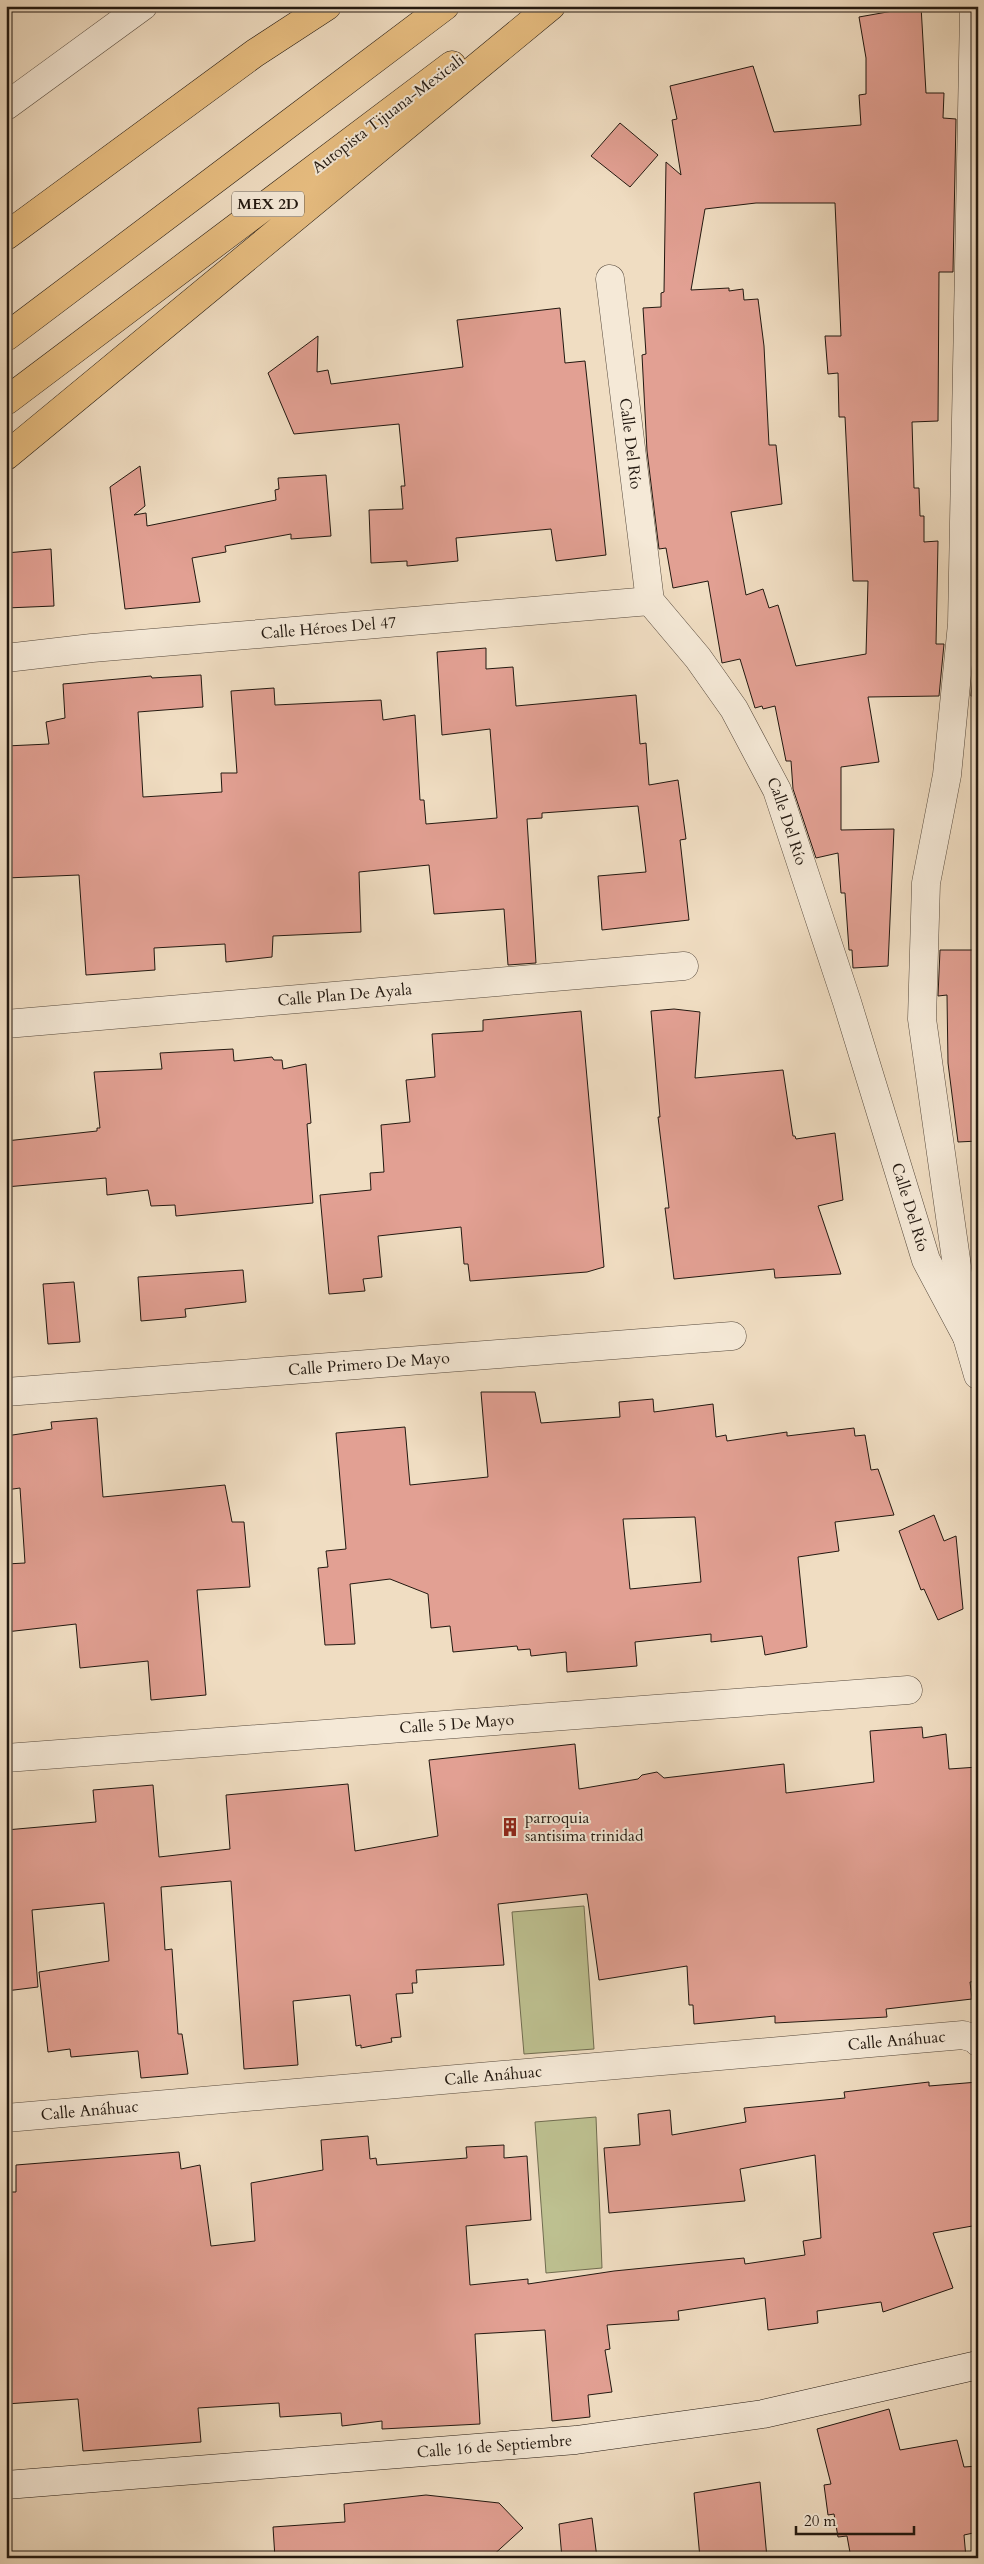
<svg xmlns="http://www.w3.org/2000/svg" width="984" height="2564" viewBox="0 0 984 2564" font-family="Cardo,serif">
  <rect width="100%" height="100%" fill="#f0ddc2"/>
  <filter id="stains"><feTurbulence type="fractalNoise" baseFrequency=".004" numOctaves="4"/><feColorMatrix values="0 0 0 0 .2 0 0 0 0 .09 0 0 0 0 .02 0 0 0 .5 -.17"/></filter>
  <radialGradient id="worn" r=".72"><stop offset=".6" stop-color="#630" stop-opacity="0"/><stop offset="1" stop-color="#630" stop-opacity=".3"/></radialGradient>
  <path fill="#bdc090" stroke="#706c50" d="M 584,1906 L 594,2049 L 524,2054 L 512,1912 Z
    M 596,2117 L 602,2268 L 546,2273 L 535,2122 Z"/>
  <path fill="#e2a093" stroke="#221810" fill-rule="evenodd" d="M 921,6 L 926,93 L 944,93 L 943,118 L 956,119 L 953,272 L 939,272 L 938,421 L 912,422 L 914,488 L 919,488 L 920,516 L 924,516 L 924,542 L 938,541 L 936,644 L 944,644 L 939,696 L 868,697 L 879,762 L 841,767 L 841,830 L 894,829 L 888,966 L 853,968 L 852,950 L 849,950 L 845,893 L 841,893 L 838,853 L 816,858 L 793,789 L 791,761 L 786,761 L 775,706 L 763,709 L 762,706 L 755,708 L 740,659 L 722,663 L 708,581 L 673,588 L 666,548 L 659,549 L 647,451 L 642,355 L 646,354 L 643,308 L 661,307 L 661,293 L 664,292 L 666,162 L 681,175 L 672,120 L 677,119 L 670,86 L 753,66 L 774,132 L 861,125 L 859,95 L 866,94 L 866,58 L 859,17 ZM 756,203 L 835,203 L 841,336 L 825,336 L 828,374 L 838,373 L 839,417 L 845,417 L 853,581 L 868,581 L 866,654 L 796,666 L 778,605 L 769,608 L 763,589 L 746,595 L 731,512 L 782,504 L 776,445 L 769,445 L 764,346 L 758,299 L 744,300 L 743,289 L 729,291 L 729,288 L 691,290 L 705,209 Z
    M 620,123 L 658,155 L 630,187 L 591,156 Z
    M 560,308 L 565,363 L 585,361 L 606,555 L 556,561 L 551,529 L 456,538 L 458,561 L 407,566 L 407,561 L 371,563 L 369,510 L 403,509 L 401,486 L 405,486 L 399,424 L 294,434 L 268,373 L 318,336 L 317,372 L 328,370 L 331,384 L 463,367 L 457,320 Z
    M 140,466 L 145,506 L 134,515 L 146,513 L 147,526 L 276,500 L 275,490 L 279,489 L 278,478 L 326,475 L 331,536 L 291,539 L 291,534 L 225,546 L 226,552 L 192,558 L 200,602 L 125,609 L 110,487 Z
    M 51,549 L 54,606 L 6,608 L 6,553 Z
    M 976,646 L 978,646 L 978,696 L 971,696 Z
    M 486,648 L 486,669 L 513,667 L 516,706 L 636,695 L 640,744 L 646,743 L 649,785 L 678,780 L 686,839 L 680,840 L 689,920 L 602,930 L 598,876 L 646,872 L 638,806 L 542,813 L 542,818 L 527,819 L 536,963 L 508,965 L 504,909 L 434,914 L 429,865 L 359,872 L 361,932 L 273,936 L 272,957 L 226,962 L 225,944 L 154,948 L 155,970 L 86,975 L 79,875 L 6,878 L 6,746 L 49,744 L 46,722 L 65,718 L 63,684 L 151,676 L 152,678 L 201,675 L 203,707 L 138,712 L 143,797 L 222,792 L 221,773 L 237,773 L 231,691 L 274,688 L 275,705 L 381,700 L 383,720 L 415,715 L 420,800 L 424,800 L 426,824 L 497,818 L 490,729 L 442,735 L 437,652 Z
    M 940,950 L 978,950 L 978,1141 L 958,1142 L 948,1063 L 947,995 L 938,996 Z
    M 674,1009 L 700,1012 L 695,1078 L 783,1070 L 793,1136 L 795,1136 L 796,1139 L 835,1133 L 843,1200 L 818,1206 L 841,1274 L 775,1278 L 774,1269 L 674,1279 L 665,1208 L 669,1208 L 658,1117 L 660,1117 L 651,1011 Z
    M 581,1011 L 604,1267 L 587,1272 L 470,1281 L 468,1264 L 464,1264 L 461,1227 L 378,1236 L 382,1277 L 363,1279 L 365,1291 L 329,1294 L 320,1195 L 371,1190 L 370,1173 L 384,1172 L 381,1125 L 410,1122 L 406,1080 L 435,1077 L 432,1034 L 483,1031 L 483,1020 Z
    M 233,1049 L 234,1061 L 272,1057 L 274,1060 L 282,1060 L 283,1069 L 306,1064 L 311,1123 L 307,1124 L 313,1203 L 176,1216 L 175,1205 L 151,1206 L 148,1190 L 107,1195 L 106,1178 L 6,1187 L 6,1141 L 97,1131 L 97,1128 L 100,1128 L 94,1072 L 162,1069 L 160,1053 Z
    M 243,1270 L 246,1302 L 185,1309 L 186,1317 L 141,1321 L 138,1277 Z
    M 74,1282 L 80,1342 L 48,1344 L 43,1284 Z
    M 481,1392 L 535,1392 L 541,1423 L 620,1417 L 619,1402 L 653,1399 L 654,1412 L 713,1404 L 716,1437 L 726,1435 L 727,1441 L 787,1432 L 787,1436 L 854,1428 L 855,1436 L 865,1435 L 871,1470 L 878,1469 L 894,1515 L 835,1522 L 839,1551 L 798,1557 L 807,1647 L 765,1655 L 762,1636 L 711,1642 L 711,1634 L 635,1642 L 637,1666 L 567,1672 L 566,1652 L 531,1656 L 530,1649 L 518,1650 L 517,1646 L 453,1652 L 450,1626 L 431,1628 L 428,1594 L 390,1579 L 350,1584 L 355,1644 L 325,1645 L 318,1568 L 328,1567 L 326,1551 L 346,1549 L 336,1433 L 405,1427 L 410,1485 L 488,1477 ZM 695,1517 L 701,1582 L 630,1589 L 623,1519 Z
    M 97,1418 L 103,1497 L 225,1485 L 232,1522 L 244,1522 L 250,1587 L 197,1590 L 206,1695 L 151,1700 L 148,1661 L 80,1668 L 76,1624 L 6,1632 L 6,1564 L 25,1563 L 20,1488 L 6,1490 L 6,1436 L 52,1429 L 51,1422 Z
    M 934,1515 L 944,1541 L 956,1536 L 963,1609 L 938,1620 L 924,1589 L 921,1590 L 899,1531 Z
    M 922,1727 L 923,1738 L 946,1734 L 949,1769 L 978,1767 L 978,1981 L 970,1982 L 972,1999 L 886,2009 L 887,2017 L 775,2023 L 775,2016 L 694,2024 L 693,2005 L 689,2005 L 687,1966 L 599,1980 L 587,1894 L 498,1904 L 504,1965 L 416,1970 L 417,1983 L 412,1983 L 413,1993 L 396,1994 L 401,2037 L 391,2038 L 392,2042 L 361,2048 L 361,2045 L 356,2046 L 350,1995 L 293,2001 L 298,2065 L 244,2069 L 231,1881 L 161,1887 L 165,1950 L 172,1949 L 178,2034 L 182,2034 L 188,2074 L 141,2078 L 138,2051 L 71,2057 L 70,2049 L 48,2052 L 39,1972 L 109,1961 L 104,1903 L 32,1910 L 38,1987 L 6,1991 L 6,1830 L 96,1822 L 93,1790 L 153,1785 L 159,1857 L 230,1849 L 226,1795 L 348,1784 L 355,1851 L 438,1836 L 429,1760 L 575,1744 L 579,1789 L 638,1779 L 642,1775 L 657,1772 L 664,1778 L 784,1764 L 786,1793 L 874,1782 L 870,1731 Z
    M 929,2082 L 929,2086 L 978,2082 L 978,2225 L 933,2233 L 953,2288 L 883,2312 L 881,2302 L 817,2311 L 818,2323 L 768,2330 L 765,2298 L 678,2311 L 679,2320 L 607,2325 L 610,2349 L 605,2350 L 612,2392 L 588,2395 L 590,2417 L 552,2421 L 545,2330 L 475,2334 L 480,2424 L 382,2429 L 382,2421 L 342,2426 L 341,2413 L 280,2417 L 279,2403 L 198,2408 L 201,2442 L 83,2451 L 78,2399 L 6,2404 L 6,2192 L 16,2192 L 16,2165 L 179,2152 L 181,2169 L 200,2165 L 211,2246 L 255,2241 L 251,2183 L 323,2170 L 321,2140 L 368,2136 L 370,2159 L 376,2158 L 377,2165 L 467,2158 L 466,2147 L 504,2145 L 504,2158 L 527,2156 L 531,2220 L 466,2226 L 470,2285 L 528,2279 L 528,2284 L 614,2271 L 744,2258 L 745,2264 L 805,2255 L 803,2241 L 821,2238 L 815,2155 L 740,2169 L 745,2201 L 609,2213 L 604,2148 L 640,2145 L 638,2114 L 670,2110 L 672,2135 L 746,2122 L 744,2108 L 845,2098 L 844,2092 Z
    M 889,2409 L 900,2450 L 957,2440 L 964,2467 L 978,2466 L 978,2532 L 964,2535 L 966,2558 L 851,2558 L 847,2536 L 838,2537 L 834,2514 L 828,2515 L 824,2485 L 831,2484 L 817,2429 Z
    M 760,2482 L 767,2558 L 700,2558 L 694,2493 Z
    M 426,2495 L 499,2503 L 523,2528 L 490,2558 L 275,2558 L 273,2527 L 345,2522 L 344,2504 Z
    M 592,2518 L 597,2558 L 562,2558 L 559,2524 Z"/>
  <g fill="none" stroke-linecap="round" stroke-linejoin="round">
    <g stroke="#56493c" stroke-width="29">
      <g id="minor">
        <path d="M 6,106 L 143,6"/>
        <path id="s1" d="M 610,279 L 650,601 L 698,658 L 734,709 L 777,790 L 847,1002 L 926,1260 L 967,1337 L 978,1375"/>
        <path id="s2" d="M 6,658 L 92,648 L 650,601"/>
        <path id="s3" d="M 6,1024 L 684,966"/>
        <path d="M 967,1337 L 922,1019 L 926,883 L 947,775 L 962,624 L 974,11"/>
        <path id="s4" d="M 6,1392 L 732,1336"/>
        <path id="s5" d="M 6,1758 L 908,1690"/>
        <path id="s6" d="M 6,2118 L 963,2035 L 976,2039 L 978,2042"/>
      </g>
    </g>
    <g stroke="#221810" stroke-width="29">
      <g id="secondary">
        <path id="s7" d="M 6,2485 L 576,2440 L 763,2414 L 978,2365"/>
      </g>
    </g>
    <g stroke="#221810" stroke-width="29">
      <path id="motorway" d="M 6,236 L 255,53 L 327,6
        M 6,337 L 445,6
        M 6,401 L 452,65
        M 6,456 L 551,6"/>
    </g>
    <use href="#minor" stroke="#f5e9d7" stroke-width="28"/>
    <use href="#secondary" stroke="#f5e9d7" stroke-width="28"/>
    <use href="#motorway" stroke="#e8be81" stroke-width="28"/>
  </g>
  <defs>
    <g id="building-bare" transform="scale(1.5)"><path d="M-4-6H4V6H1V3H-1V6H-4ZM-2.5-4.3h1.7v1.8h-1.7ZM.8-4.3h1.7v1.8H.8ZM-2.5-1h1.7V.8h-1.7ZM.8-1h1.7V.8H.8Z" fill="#8f2418" stroke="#f5e9d7" stroke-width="2.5" paint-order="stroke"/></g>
  </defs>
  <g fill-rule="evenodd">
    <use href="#building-bare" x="510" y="1827"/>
  </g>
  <g text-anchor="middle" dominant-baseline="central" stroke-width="4" stroke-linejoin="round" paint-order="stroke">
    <rect fill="#f5e9d7" stroke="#61574c" stroke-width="1" x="232" y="191.5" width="72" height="25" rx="4"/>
    <g font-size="15" font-weight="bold" fill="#221810">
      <text x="268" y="204">MEX 2D</text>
    </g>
    <g font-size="16" fill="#221810" stroke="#f5e9d7">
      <text transform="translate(388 114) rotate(-37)">Autopista Tijuana-Mexicali</text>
      <text stroke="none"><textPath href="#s1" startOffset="166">Calle Del Río</textPath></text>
      <text stroke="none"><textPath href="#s2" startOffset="324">Calle Héroes Del 47</textPath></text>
      <text stroke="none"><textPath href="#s1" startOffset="586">Calle Del Río</textPath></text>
      <text stroke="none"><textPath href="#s3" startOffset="340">Calle Plan De Ayala</textPath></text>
      <text stroke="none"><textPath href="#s1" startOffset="991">Calle Del Río</textPath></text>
      <text stroke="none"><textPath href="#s4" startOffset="364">Calle Primero De Mayo</textPath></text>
      <text stroke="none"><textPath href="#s5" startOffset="452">Calle 5 De Mayo</textPath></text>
      <text stroke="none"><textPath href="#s6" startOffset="894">Calle Anáhuac</textPath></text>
      <text stroke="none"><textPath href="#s6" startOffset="489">Calle Anáhuac</textPath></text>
      <text stroke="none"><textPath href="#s6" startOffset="84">Calle Anáhuac</textPath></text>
      <text stroke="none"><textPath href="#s7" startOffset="490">Calle 16 de Septiembre</textPath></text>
    </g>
    <g font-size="16" fill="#221810" stroke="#f5e9d7" text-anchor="start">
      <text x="525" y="1818">parroquia<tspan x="525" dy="18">santisima trinidad</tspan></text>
    </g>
  </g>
  <rect width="984" height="2564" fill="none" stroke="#f0ddc2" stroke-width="25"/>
  <rect x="8" y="8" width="969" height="2549" fill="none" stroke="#221810" stroke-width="2.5"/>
  <rect x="12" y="12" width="959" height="2539" fill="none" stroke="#221810"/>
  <path d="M796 2526v8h118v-8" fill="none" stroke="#221810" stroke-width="2.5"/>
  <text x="804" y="2526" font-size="15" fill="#221810" stroke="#f5e9d7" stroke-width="4" paint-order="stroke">20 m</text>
  <rect width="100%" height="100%" filter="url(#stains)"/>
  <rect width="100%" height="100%" fill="url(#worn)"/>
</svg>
